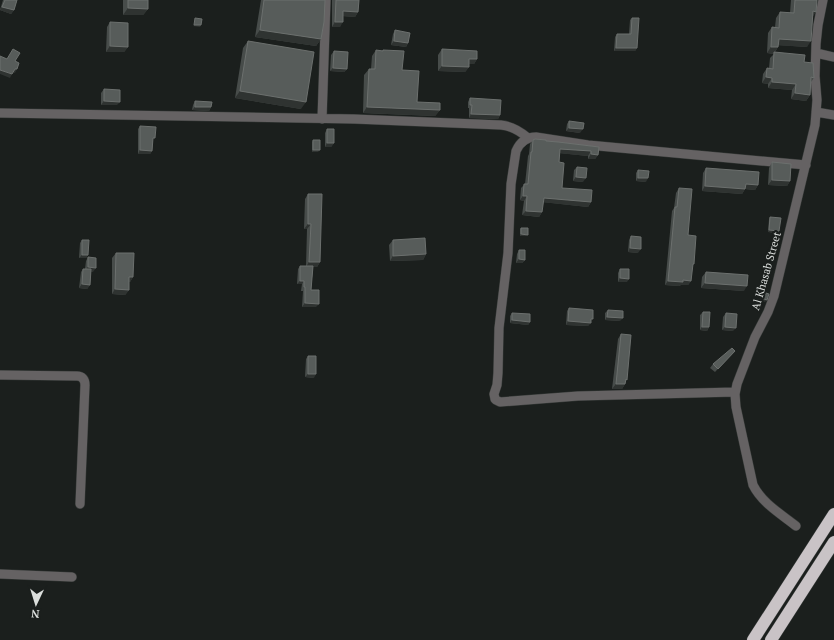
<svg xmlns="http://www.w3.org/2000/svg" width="834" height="640" viewBox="0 0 834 640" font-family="'PT Serif',serif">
  <rect width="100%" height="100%" fill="#1b1f1d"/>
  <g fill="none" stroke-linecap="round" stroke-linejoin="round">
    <g stroke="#363a38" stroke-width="10">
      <path id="street" d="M 816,53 L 834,57
        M 816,112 L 834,115
        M 0,113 L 354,119 L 501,125 C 512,126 520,131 528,138
        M 322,119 L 326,0
        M 0,375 L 77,376 C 82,376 85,379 85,385 L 80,504
        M 735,392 L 578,396 L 500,402 L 496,400 L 495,399 L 494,394 L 497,385 L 498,373 L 499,328 L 508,253 L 511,184 L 516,151 C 520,142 526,137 536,137 L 588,145 L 806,165
        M 796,526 C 781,514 762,503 753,485 L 736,407 L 735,394 L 737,384 L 755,337 L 768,312 L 774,296 L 815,125 L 817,100 L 815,76 L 816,44 L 818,25 L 823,0
        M 0,574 L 72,577"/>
    </g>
    <g stroke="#363a38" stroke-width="13">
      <path id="highway" d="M 753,640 L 834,514
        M 771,640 L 834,542"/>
    </g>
    <use href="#street" stroke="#656263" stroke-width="9"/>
    <use href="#highway" stroke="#c9c3c6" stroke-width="12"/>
  </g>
  <path fill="#474c4a" d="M 3,0 L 17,0 L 14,10 L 11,14 L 0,10 Z
    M 123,0 L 148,0 L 148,9 L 143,15 L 123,15 Z
    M 261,0 L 325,0 L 321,39 L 316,46 L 255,37 Z
    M 332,0 L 359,0 L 358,12 L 355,17 L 343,16 L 340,27 L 332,27 Z
    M 791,0 L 817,0 L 813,16 L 807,47 L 778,45 L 778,47 L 775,52 L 804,62 L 814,78 L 811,82 L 810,95 L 806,101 L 791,99 L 792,90 L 768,88 L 768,84 L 762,83 L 763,74 L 767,68 L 769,68 L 770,58 L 774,54 L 767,53 L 768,33 L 772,27 L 775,27 L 776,18 L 780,12 L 790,13 Z
    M 632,18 L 637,48 L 635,51 L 614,51 L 615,37 L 617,34 L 629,34 L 630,20 Z
    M 110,22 L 128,47 L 124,52 L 106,52 L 107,27 Z
    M 395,30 L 408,43 L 406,47 L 391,45 L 393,34 Z
    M 248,41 L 301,109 L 235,98 L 243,48 Z
    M 442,49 L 477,59 L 474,64 L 469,64 L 469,67 L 465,72 L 438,71 L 438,55 Z
    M 376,50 L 382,51 L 383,50 L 402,70 L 417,102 L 440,110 L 435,116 L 363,113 L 364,75 L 369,69 L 371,69 L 372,56 Z
    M 334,51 L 347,69 L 344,72 L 330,71 L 331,55 Z
    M 104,89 L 117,105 L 101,105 L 101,93 Z
    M 470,98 L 500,115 L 498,119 L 469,118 L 469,108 L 468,108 L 468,102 Z
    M 195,101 L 211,107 L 209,111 L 192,110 L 193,105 Z
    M 569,121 L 580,133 L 566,131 L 567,124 Z
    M 140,126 L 153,141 L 152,151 L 150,154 L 138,154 L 138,129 Z
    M 327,129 L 334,143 L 331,147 L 325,147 L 325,133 Z
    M 313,140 L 318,152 L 312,152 L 312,142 Z
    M 533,140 L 599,147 L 598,155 L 595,159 L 588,159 L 588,156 L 560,153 L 559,162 L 562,188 L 591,202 L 588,207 L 543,202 L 542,212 L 539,217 L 522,215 L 524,201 L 520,200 L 521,188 L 525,184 L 528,156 L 529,154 L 530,144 Z
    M 772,162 L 790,181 L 787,186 L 768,185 L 769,168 Z
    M 577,167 L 583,182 L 573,181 L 574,170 Z
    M 706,168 L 758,185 L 755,190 L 745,189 L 742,194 L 702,191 L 703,173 Z
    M 638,170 L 646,182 L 636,181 L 636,173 Z
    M 679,188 L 692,266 L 691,281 L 688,285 L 681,285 L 679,286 L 665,285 L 672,211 L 674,208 L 676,193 Z
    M 308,194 L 320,262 L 317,267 L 313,267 L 311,290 L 316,307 L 302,307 L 303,291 L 301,291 L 302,284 L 297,284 L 298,269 L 300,266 L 306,266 L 307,229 L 304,229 L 305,199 Z
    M 770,217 L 779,231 L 778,233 L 768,232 L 769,219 Z
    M 521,228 L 526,236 L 520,236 L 520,229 Z
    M 631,236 L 638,253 L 628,252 L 629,240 Z
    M 82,240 L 88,255 L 86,258 L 79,258 L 80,243 Z
    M 393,240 L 426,254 L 423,260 L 390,261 L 389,245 Z
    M 519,250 L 525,260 L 522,263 L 516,263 L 517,254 Z
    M 116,253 L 133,277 L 130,282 L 129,282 L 129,290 L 125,295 L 112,294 L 112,258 Z
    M 88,257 L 93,272 L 91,271 L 90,285 L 87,289 L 79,288 L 81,272 L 83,269 L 85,269 L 86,261 Z
    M 620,269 L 627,282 L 618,282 L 618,273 Z
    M 706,272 L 744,291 L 701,288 L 702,277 Z
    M 569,308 L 591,321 L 588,326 L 566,325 L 567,311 Z
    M 608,310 L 620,321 L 605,320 L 605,313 Z
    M 703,312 L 709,327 L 707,331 L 700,330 L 700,315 Z
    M 512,313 L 530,322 L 528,325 L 510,323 L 510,316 Z
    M 726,313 L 733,331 L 722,330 L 723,317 Z
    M 621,334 L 626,381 L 625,384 L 622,389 L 612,389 L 618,339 Z
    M 732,354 L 715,372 L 710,368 L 713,364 Z
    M 308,356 L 314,378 L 305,377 L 306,359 Z"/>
  <path fill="#2f3331" d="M 2,7 L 14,10 L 11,14 L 0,10 Z
    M 128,8 L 148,9 L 143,15 L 123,15 Z
    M 343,11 L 358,12 L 355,17 L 340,16 Z
    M 813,11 L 816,12 L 812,18 Z
    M 335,22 L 343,22 L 340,27 L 332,27 Z
    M 194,25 L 201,25 L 200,27 L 193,26 Z
    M 260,30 L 321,39 L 316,46 L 255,37 Z
    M 779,39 L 811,41 L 807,47 L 774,45 Z
    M 394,41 L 408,43 L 406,47 L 391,45 Z
    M 110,46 L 128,47 L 124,52 L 106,52 Z
    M 771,47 L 778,47 L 774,53 L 774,52 L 774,54 L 767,53 Z
    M 616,48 L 637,48 L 635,51 L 614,51 Z
    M 469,59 L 477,59 L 474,64 L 465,64 Z
    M 442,66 L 469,67 L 465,72 L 438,71 Z
    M 333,68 L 347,69 L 344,72 L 330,71 Z
    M 15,69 L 17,69 L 15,73 L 12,72 Z
    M 0,70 L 12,74 L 10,78 L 0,74 Z
    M 766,77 L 772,78 L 768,84 L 762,83 Z
    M 772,82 L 796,84 L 792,90 L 768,88 Z
    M 240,91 L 306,102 L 301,109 L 235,98 Z
    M 795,93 L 810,95 L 806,101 L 791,99 Z
    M 104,101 L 120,102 L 117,105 L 101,105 Z
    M 195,107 L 211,107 L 209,111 L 192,110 Z
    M 367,107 L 440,110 L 435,116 L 363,113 Z
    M 471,114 L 500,115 L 498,119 L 469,118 Z
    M 569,128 L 583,129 L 580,133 L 566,131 Z
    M 327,143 L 334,143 L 331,147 L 325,147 Z
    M 560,149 L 591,151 L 588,156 L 557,153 Z
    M 140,150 L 152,151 L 150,154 L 138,154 Z
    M 313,150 L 320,150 L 318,152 L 312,152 Z
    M 591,154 L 598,155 L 595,159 L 588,159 Z
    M 576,177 L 586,178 L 583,182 L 573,181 Z
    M 638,178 L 648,178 L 646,182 L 636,181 Z
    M 772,180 L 790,181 L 787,186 L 768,185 Z
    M 746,184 L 758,185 L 755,190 L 745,189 L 742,194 L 702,191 L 705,186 Z
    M 523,196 L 527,196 L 524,201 L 520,200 Z
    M 544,198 L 591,202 L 588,207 L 541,202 Z
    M 526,211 L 542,212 L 539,217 L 522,215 Z
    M 308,224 L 311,224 L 307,229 L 304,229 Z
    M 769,230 L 779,231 L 778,233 L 768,232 Z
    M 521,234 L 528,235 L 526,236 L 520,236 Z
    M 630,248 L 641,249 L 638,253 L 628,252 Z
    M 426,254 L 423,260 L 390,261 L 393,256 Z
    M 82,255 L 88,255 L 86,258 L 79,258 Z
    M 519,259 L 525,260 L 522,263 L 516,263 Z
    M 309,262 L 320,262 L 317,267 L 306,267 Z
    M 88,267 L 96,268 L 93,272 L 85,271 Z
    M 129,277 L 133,277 L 130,282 L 126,282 Z
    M 620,278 L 629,279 L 627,282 L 618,282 Z
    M 683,280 L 691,281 L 688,285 L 681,285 L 679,286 L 665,285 L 668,281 Z
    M 300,281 L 304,281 L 302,284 L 297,284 Z
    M 705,283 L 747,286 L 744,291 L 701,288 Z
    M 82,284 L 90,285 L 87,289 L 79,288 Z
    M 115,289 L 129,290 L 125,295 L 112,294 Z
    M 761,298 L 767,300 L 765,302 L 760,300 Z
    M 305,303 L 319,304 L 316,307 L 302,307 Z
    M 607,317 L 623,318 L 620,321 L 605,320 Z
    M 512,320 L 530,322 L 528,325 L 510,323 Z
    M 568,321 L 591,323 L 588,326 L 566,325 Z
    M 702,327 L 709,327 L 707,331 L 700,330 Z
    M 725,327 L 736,328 L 733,331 L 722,330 Z
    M 308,374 L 316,374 L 314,378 L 305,377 Z
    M 626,379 L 627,380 L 623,384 L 625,384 L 622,389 L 612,389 L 616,384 Z"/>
  <path fill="#575c5a" stroke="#6c706e" d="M 5,0 L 17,0 L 14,10 L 2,7 Z
    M 128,0 L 148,0 L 148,9 L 128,8 Z
    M 264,0 L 325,0 L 324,22 L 321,39 L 260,30 Z
    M 336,0 L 359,0 L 358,12 L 343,11 L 343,22 L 335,22 Z
    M 795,0 L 817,0 L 816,12 L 813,11 L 811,41 L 779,39 L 778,47 L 771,47 L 772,27 L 779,28 L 780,12 L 794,13 Z
    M 195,18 L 202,19 L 201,25 L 194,25 Z
    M 632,18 L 639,18 L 637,48 L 616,48 L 617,34 L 631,34 Z
    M 110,22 L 128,23 L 128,47 L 110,46 Z
    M 395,30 L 410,33 L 408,43 L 394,41 Z
    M 248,41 L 314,52 L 306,102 L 240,91 Z
    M 13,49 L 20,53 L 15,61 L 19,63 L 17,69 L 15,69 L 12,74 L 0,70 L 0,56 L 7,59 Z
    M 442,49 L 477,51 L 477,59 L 469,59 L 469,67 L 442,66 Z
    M 376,50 L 383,51 L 383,50 L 404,51 L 402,70 L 419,71 L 417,102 L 440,103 L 440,110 L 367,107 L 369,69 L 375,69 Z
    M 334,51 L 348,52 L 347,69 L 333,68 Z
    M 774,52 L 805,55 L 804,62 L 813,63 L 814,78 L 811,77 L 810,95 L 795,93 L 796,84 L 772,82 L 772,78 L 766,77 L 767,68 L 773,69 Z
    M 104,89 L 120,90 L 120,102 L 104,101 Z
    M 470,98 L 501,100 L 500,115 L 471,114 L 472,105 L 470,105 Z
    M 195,101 L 212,102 L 211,107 L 195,107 Z
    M 569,121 L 584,123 L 583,129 L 569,128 Z
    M 140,126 L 156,127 L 155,138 L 153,138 L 152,151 L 140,150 Z
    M 327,129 L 334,129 L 334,143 L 327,143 Z
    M 535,139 L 546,140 L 546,141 L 558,142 L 599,147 L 598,155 L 591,154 L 591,151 L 560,149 L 559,162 L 564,163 L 562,188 L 592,190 L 591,202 L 544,198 L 542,212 L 526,211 L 527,196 L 523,196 L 524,184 L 528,184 L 531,152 L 532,152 L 533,140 Z
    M 313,140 L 320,140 L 320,150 L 313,150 Z
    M 772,162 L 791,164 L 790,181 L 772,180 Z
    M 577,167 L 587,168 L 586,178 L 576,177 Z
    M 706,168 L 759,172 L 758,185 L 746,184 L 745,189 L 705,186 Z
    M 638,170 L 649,171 L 648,178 L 638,178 Z
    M 679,188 L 692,189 L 688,235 L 696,236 L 694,264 L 693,264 L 691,281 L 683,280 L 683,282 L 668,281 L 675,207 L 677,207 Z
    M 308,194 L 322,194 L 320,262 L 309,262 L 311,224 L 308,224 Z
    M 770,217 L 781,218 L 779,231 L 769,230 Z
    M 521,228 L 528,228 L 528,235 L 521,234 Z
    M 631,236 L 641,237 L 641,249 L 630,248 Z
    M 425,238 L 426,254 L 393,256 L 393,240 Z
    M 82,240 L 89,240 L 88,255 L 82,255 Z
    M 519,250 L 525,250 L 525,260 L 519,259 Z
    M 116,253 L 134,253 L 133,277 L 129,277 L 129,290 L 115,289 Z
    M 88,257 L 96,258 L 96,268 L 88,267 Z
    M 300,266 L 313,266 L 311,290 L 319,290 L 319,304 L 305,303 L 305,287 L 304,287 L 304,281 L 300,281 Z
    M 83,269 L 91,269 L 90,285 L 82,284 Z
    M 620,269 L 629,269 L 629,279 L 620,278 Z
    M 706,272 L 748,275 L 747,286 L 705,283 Z
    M 763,292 L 769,294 L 767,300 L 761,298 Z
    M 569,308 L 593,310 L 593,319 L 591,319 L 591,323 L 568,321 Z
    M 608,310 L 623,311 L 623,318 L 607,317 Z
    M 703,312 L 710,312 L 709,327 L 702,327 Z
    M 512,313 L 530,314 L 530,322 L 512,320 Z
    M 726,313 L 737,314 L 736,328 L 725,327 Z
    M 621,334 L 631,335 L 627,380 L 626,379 L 625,384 L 616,384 Z
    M 732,348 L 735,351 L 718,369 L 713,364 Z
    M 308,356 L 316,356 L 316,374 L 308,374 Z"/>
  <g text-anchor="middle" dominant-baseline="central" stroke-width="4" stroke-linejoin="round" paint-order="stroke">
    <g font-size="11" fill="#dbdedc" stroke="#1b1f1d">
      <text transform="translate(766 271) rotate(-74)">Al Khasab Street</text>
    </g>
  </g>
  <g transform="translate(36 604) rotate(184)" stroke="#1b1f1d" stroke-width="3" paint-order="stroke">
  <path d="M0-3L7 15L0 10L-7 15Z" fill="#dbdedc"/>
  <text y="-6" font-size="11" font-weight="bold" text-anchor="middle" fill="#dbdedc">N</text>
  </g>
</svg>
